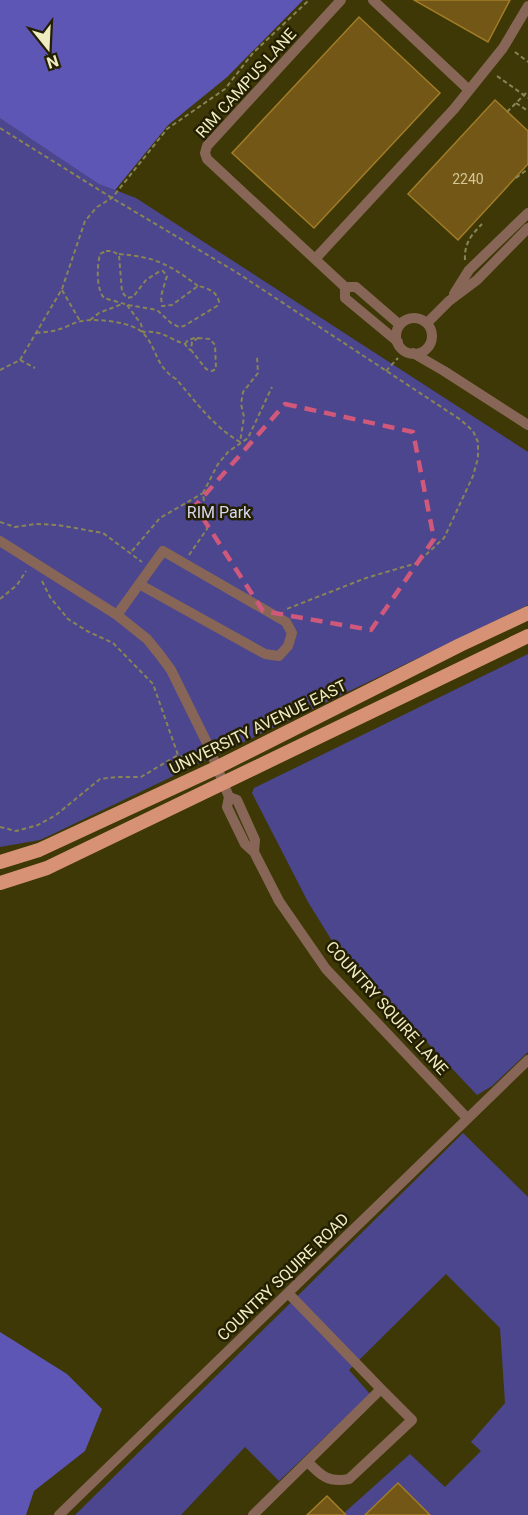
<svg xmlns="http://www.w3.org/2000/svg" width="528" height="1515" viewBox="0 0 528 1515" font-family="Roboto,sans-serif">
  <rect width="100%" height="100%" fill="#3d3806"/>
  <path fill="#4b468d" d="M 0,0 L 303,0 L 227,77 L 168,125 L 115,190 L 136,198 L 528,452 L 528,605 L 53,834 L 40,840 L 0,847 Z
    M 528,654 L 528,1052 L 492,1086 L 477,1095 L 334,944 L 308,902 L 252,793 L 254,788 Z
    M 463,1133 L 528,1197 L 528,1515 L 430,1515 L 398,1483 L 365,1515 L 346,1515 L 344,1513 L 410,1454 L 445,1487 L 481,1451 L 471,1442 L 505,1403 L 500,1328 L 446,1274 L 349,1370 L 370,1394 L 279,1481 L 245,1447 L 181,1515 L 75,1515 Z"/>
  <path fill="#5e56b5" d="M 0,0 L 303,0 L 227,77 L 168,125 L 115,190 L 99,184 L 0,118 Z
    M 0,1332 L 67,1374 L 102,1409 L 85,1451 L 34,1491 L 26,1515 L 0,1515 Z"/>
  <path fill="#735716" stroke="#a27c27" stroke-width="1.5" d="M 414,0 L 510,0 L 488,42 Z
    M 359,17 L 440,93 L 314,228 L 232,153 Z
    M 495,100 L 528,131 L 528,164 L 458,240 L 408,194 Z
    M 398,1483 L 430,1515 L 365,1515 Z
    M 327,1496 L 346,1515 L 307,1515 Z"/>
  <g fill="none" stroke-linecap="round" stroke-linejoin="round">
    <path stroke="#898456" stroke-width="2" stroke-dasharray="4.5 3" stroke-linecap="butt" d="M 515,52 L 528,62
      M 497,76 L 528,98
      M 516,103 L 528,111
      M 507,112 L 528,91
      M 0,128 L 112,198 L 236,272 L 461,420 L 473,431 L 478,442 L 478,458 L 473,476 L 444,538 L 417,563 L 366,578 L 284,610
      M 516,178 L 528,169
      M 106,251 L 112,251 L 119,255 L 122,292 L 127,298 L 133,297 L 146,280 L 160,271 L 163,271 L 167,276 L 161,296 L 162,306 L 172,305 L 198,286 C 207,288 217,291 219,302 L 217,306 L 184,326 L 179,327 L 171,323 L 157,310 L 128,305 L 104,298 C 96,288 97,267 100,254 Z
      M 119,254 C 155,257 169,264 198,286
      M 465,260 C 464,244 471,235 482,224
      M 62,290 L 80,321
      M 127,305 L 141,324 L 143,332 C 163,330 168,339 185,344 L 188,349 L 191,350
      M 90,320 L 99,313 L 122,304
      M 36,333 C 44,332 52,332 60,329 C 67,327 74,322 82,321 C 97,318 134,322 144,334 C 158,350 155,366 176,379 C 196,402 214,427 240,442 L 244,417 L 241,404 L 243,392 L 258,373 L 257,357
      M 198,338 L 210,339 L 215,345 L 216,369 L 212,371 L 206,369 L 191,350 L 192,342 Z
      M 185,344 L 188,340 L 195,338
      M 20,360 L 62,289 L 85,221 L 97,207 L 112,198 L 167,129 L 225,89 L 253,53 L 309,0
      M 0,370 L 20,360 L 35,368
      M 386,371 L 398,358
      M 0,522 L 15,527 L 36,524 L 58,525 L 103,533 L 142,562
      M 132,551 L 160,518 L 203,493
      M 189,555 L 207,529 L 203,493 L 218,464 L 228,452 L 248,438 L 272,387
      M 42,581 L 50,597 L 68,619 L 87,631 L 113,643 L 153,684 L 178,755 L 196,764
      M 0,599 L 17,585 L 26,571
      M 0,827 L 16,831 L 38,825 L 56,815 L 100,779 L 117,777 L 141,777 L 178,755"/>
    <path stroke="#886657" stroke-width="10" d="M 341,0 L 207,146 L 205,153 L 207,159 L 345,287 L 345,298 L 398,342
      M 373,0 L 469,90
      M 316,258 L 454,109 L 503,48 L 528,6
      M 345,287 L 356,287 L 400,325
      M 454,294 L 469,270 L 528,213
      M396 336a18 18 0 1 1 36 0a18 18 0 1 1-36 0Z
      M 427,323 L 449,301 L 477,280 L 528,228
      M 413,353 L 444,371 L 528,425
      M 0,541 L 117,615 L 147,639 L 160,655 L 171,670 L 208,745 L 229,797 L 227,807 L 245,844 L 254,852 L 279,901 L 326,969 L 467,1118
      M 117,615 L 163,551 L 286,622 L 292,633 L 288,646 L 279,656 L 265,654 L 139,584
      M 229,797 L 237,800 L 255,840 L 254,852
      M 308,1462 C 321,1476 329,1483 349,1479 L 412,1420 L 381,1389
      M 59,1515 L 528,1060
      M 253,1515 L 381,1389 L 288,1293"/>
    <path stroke="#d79275" stroke-width="14" d="M 0,862 L 39,850 L 216,768 L 460,645 L 528,613
      M 0,883 L 47,868 L 528,636"/>
  </g>
  <path fill="none" stroke="#d0587a" stroke-width="4.5" stroke-dasharray="12 8" stroke-linejoin="round" d="M 285,404 L 413,432 L 434,539 L 371,630 L 263,611 L 195,506 Z"/>
  <g text-anchor="middle" dominant-baseline="central" stroke-width="5" stroke-linejoin="round" paint-order="stroke">
    <g font-size="14" fill="#d1c797">
      <text x="468" y="179">2240</text>
    </g>
    <g font-size="16" fill="#f0ecc2" stroke="#231f00">
      <text transform="translate(246 83) rotate(-48)">RIM CAMPUS LANE</text>
      <text transform="translate(258 727) rotate(-26)">UNIVERSITY AVENUE EAST</text>
      <text transform="translate(387 1008) rotate(48)">COUNTRY SQUIRE LANE</text>
      <text transform="translate(283 1277) rotate(-44)">COUNTRY SQUIRE ROAD</text>
    </g>
    <g font-size="16" fill="#d7d8f2" stroke="#231f00">
      <text x="219" y="512">RIM Park</text>
    </g>
  </g>
  <g transform="translate(48 48) rotate(162)" stroke="#231f00" stroke-width="4.5" paint-order="stroke">
  <path d="M0-4.5L10 22L0 15L-10 22Z" fill="#f0ecc2"/>
  <text y="-9" font-size="16" font-weight="bold" text-anchor="middle" fill="#f0ecc2">N</text>
  </g>
</svg>
